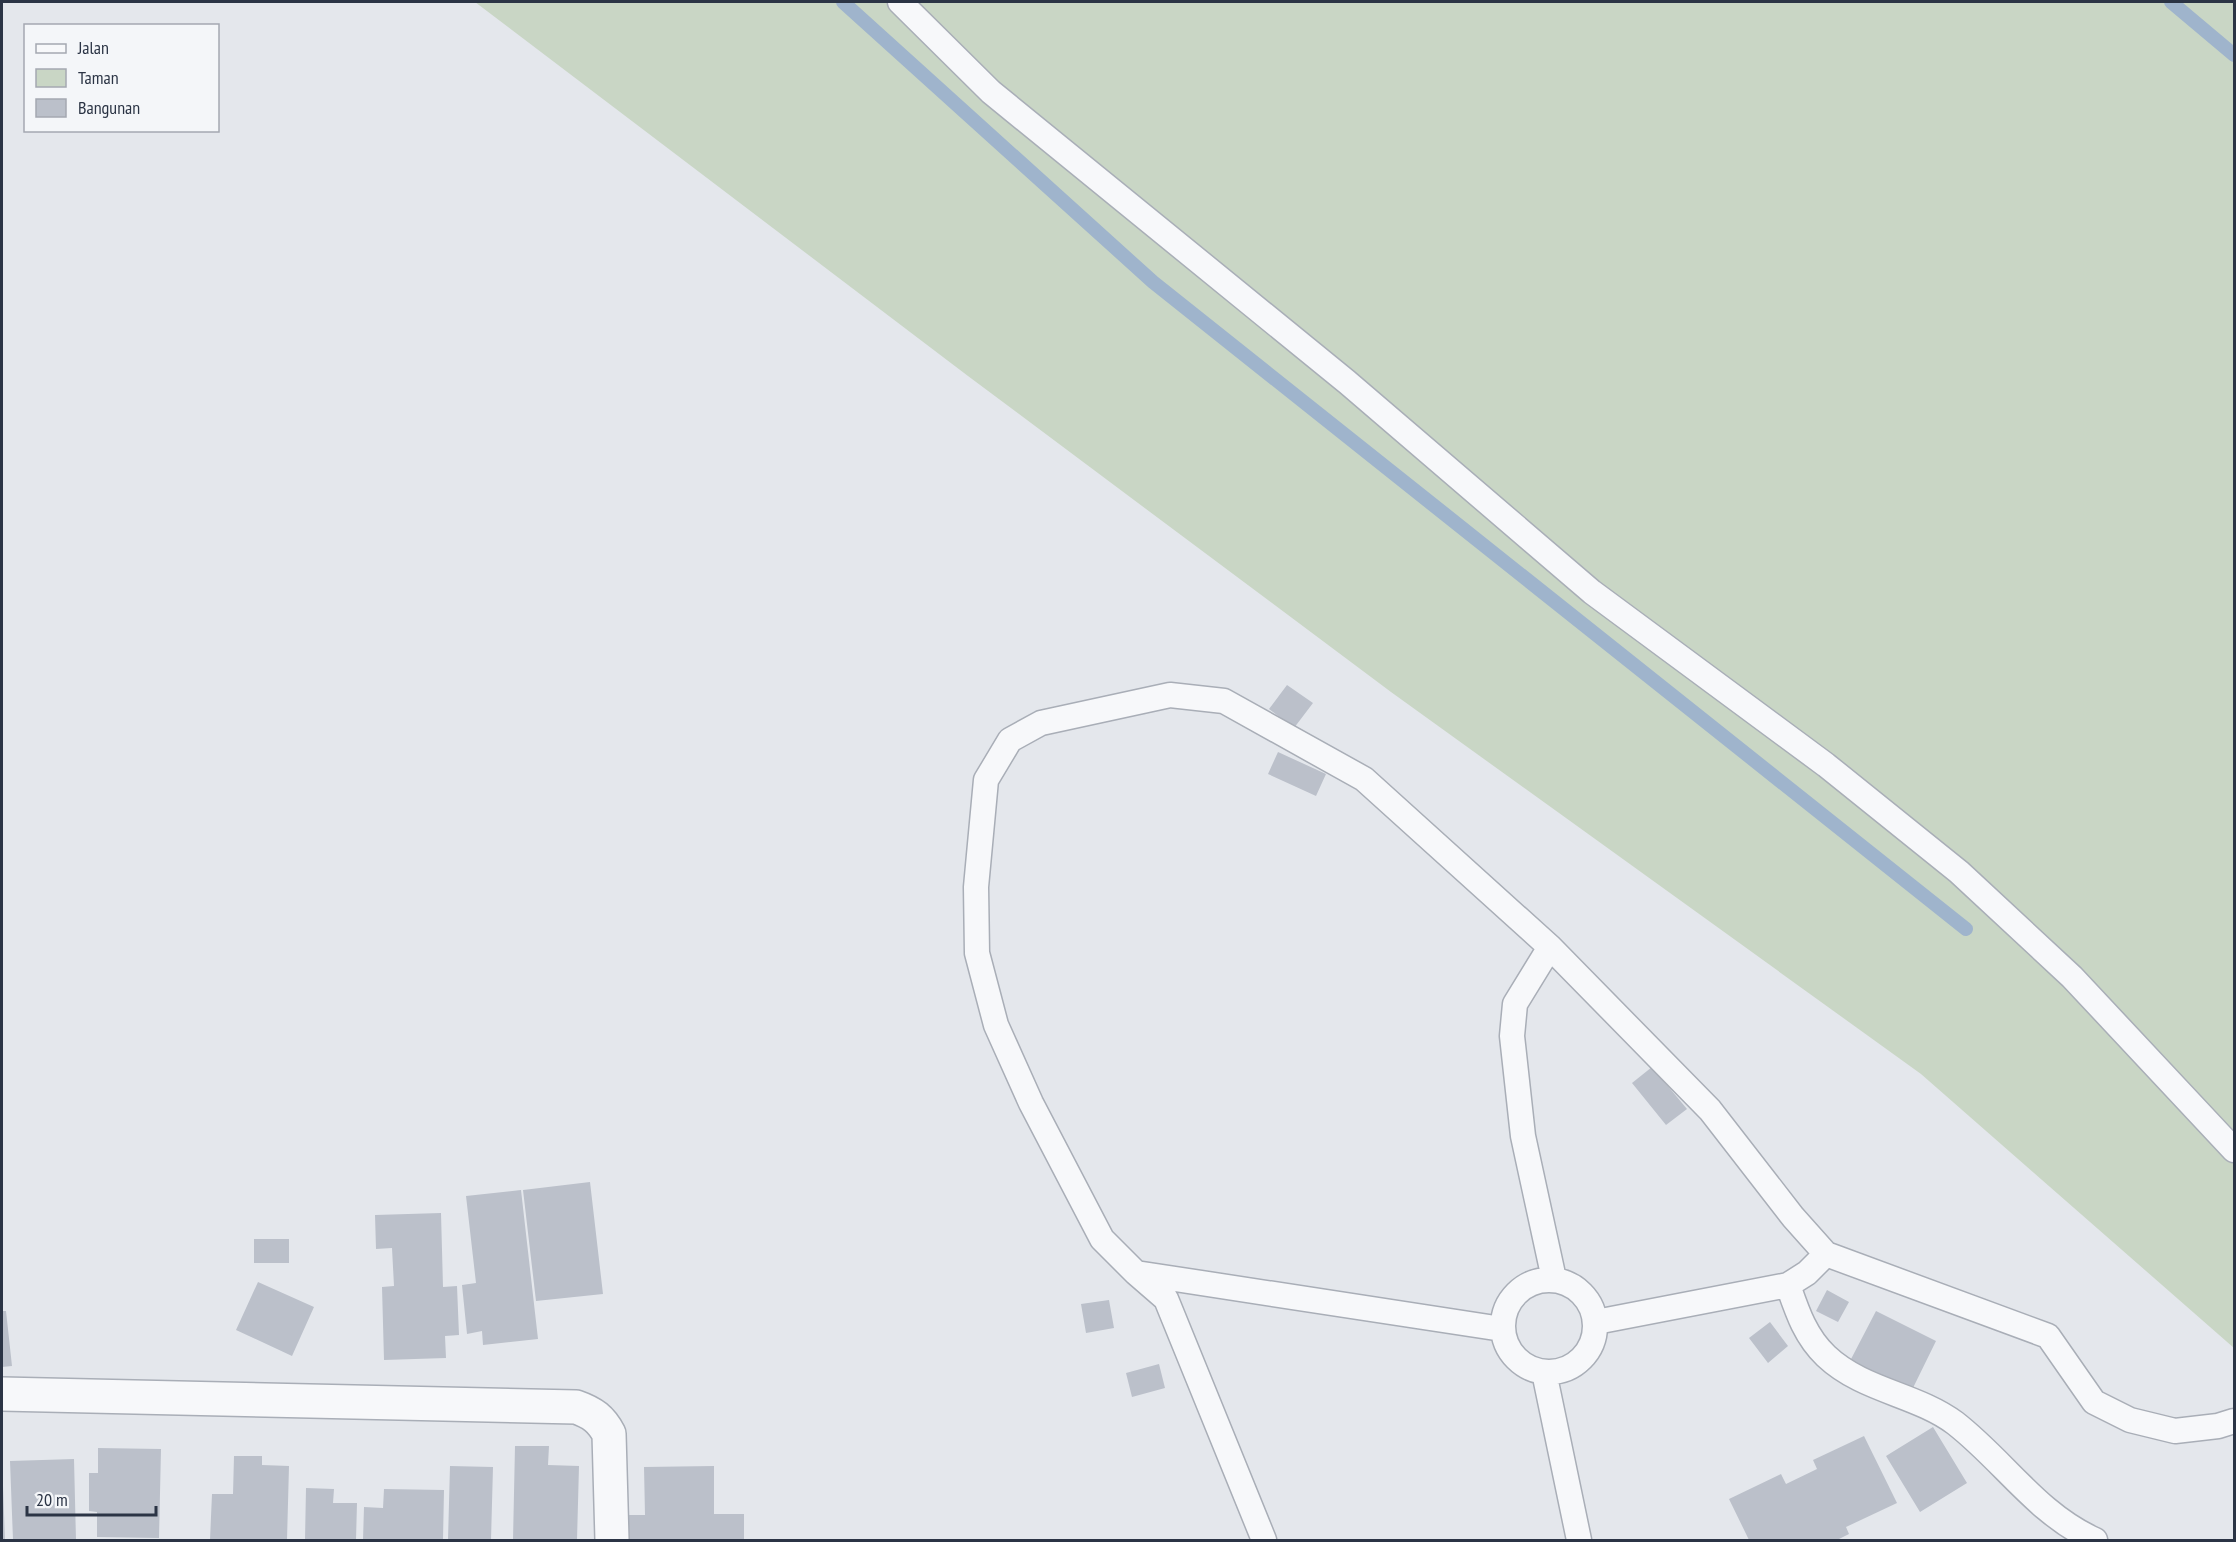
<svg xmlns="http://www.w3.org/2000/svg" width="2236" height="1542" viewBox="0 0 2236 1542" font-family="'PT Sans Narrow',sans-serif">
  <rect width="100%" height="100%" fill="#e4e7ec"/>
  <path fill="#c9d6c5" d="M 475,2 L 2234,2 L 2234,1348 L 1921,1074 L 1391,692 L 968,376 Z"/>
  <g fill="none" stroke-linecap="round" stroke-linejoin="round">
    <path stroke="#9fb4cc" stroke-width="14" d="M 843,2 L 1153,282 L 1966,929
      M 2171,2 L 2234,55"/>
  </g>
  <path fill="#bbc0ca" d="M 1287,685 L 1313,703 L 1294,728 L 1269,709 Z
    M 1278,752 L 1326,774 L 1316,796 L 1268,774 Z
    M 1652,1067 L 1687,1109 L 1666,1125 L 1632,1083 Z
    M 590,1182 L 603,1294 L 536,1301 L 523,1190 Z
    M 521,1190 L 538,1339 L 483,1345 L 482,1331 L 467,1334 L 462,1285 L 476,1283 L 466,1196 Z
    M 441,1213 L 443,1287 L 457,1286 L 459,1335 L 445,1336 L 446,1358 L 384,1360 L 382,1287 L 394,1286 L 392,1248 L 376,1249 L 375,1215 Z
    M 254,1239 L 289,1239 L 289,1263 L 254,1263 Z
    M 258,1282 L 314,1307 L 292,1356 L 236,1330 Z
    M 1827,1290 L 1849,1302 L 1838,1322 L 1816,1311 Z
    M 1109,1300 L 1114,1328 L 1086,1333 L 1081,1304 Z
    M 2,1311 L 6,1311 L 12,1366 L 2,1367 Z
    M 1876,1311 L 1936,1341 L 1911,1392 L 1850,1361 Z
    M 1770,1322 L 1788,1346 L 1768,1363 L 1749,1338 Z
    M 1159,1364 L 1165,1388 L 1132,1397 L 1126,1373 Z
    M 1933,1427 L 1967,1483 L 1920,1512 L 1886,1456 Z
    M 1864,1436 L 1897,1503 L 1846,1527 L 1849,1534 L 1837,1540 L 1749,1540 L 1729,1499 L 1781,1474 L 1786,1484 L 1817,1469 L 1813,1460 Z
    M 515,1446 L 549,1446 L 548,1465 L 579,1466 L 577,1540 L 513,1540 Z
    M 98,1448 L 161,1449 L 159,1538 L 97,1537 L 97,1512 L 89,1511 L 89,1473 L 98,1473 Z
    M 234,1456 L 262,1456 L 262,1465 L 289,1466 L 287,1540 L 210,1540 L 212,1494 L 233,1494 Z
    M 74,1459 L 76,1540 L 13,1540 L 10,1461 Z
    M 450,1466 L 493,1467 L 491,1540 L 448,1540 Z
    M 714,1466 L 714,1514 L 744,1514 L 744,1540 L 616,1540 L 616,1515 L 645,1515 L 644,1467 Z
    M 2,1486 L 3,1486 L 5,1540 L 2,1540 Z
    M 306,1488 L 334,1489 L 333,1503 L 357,1503 L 356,1540 L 305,1540 Z
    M 384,1489 L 444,1490 L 443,1540 L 363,1540 L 364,1507 L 383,1508 Z"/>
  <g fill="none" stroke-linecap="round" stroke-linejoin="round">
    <g stroke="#a9aeb7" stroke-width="27">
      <path id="lane" d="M 900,2 L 991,92 L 1347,382 L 1592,592 L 1826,765 L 1959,872 L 2072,977 L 2234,1150
        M 1550,947 L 1515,1004 L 1512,1036 L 1523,1136 L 1554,1279
        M 1136,1273 L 1502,1329
        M1503 1326a46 46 0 1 1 92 0a46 46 0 1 1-92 0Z
        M 1788,1285 C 1797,1311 1805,1336 1826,1356 C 1863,1391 1916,1394 1955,1423 C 2004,1461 2037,1514 2095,1540
        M 1596,1322 L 1788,1285 L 1807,1273 L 1826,1254
        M 1544,1372 L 1579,1540
        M 1264,1540 L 1166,1299 L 1136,1273 L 1102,1239 L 1031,1103 L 996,1025 L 977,953 L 976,887 L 986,780 L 1010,740 L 1041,723 L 1170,695 L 1224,701 L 1364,779 L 1550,947 L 1710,1110 L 1793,1217 L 1826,1254 L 2048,1336 L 2094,1402 L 2130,1420 L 2175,1431 L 2218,1426 L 2234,1421"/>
    </g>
    <g stroke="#a9aeb7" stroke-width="36">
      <path id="street" d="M 2,1394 L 576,1407 C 593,1413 601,1419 609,1434 L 612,1540"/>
    </g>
    <use href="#lane" stroke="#f7f8fa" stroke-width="24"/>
    <use href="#street" stroke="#f7f8fa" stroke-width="33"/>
  </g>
  <rect width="2236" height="1542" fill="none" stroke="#2b3445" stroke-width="6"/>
  <rect x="24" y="24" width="195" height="108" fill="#f4f6f9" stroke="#a4a8b1" stroke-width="1.5"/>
  <rect x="36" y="44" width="30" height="9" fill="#f7f8fa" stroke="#a4a8b1" stroke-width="1.5"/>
  <text x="78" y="54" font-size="18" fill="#2b3445">Jalan</text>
  <rect x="36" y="69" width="30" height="18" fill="#c9d6c5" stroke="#a4a8b1" stroke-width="1.5"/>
  <text x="78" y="84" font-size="18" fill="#2b3445">Taman</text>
  <rect x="36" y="99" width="30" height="18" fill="#bbc0ca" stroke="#a4a8b1" stroke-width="1.5"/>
  <text x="78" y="114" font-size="18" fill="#2b3445">Bangunan</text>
  <path d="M27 1506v9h129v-9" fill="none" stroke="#2b3445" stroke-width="3"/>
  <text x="36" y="1506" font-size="18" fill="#2b3445" stroke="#f4f6f9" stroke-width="4.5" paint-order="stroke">20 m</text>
</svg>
